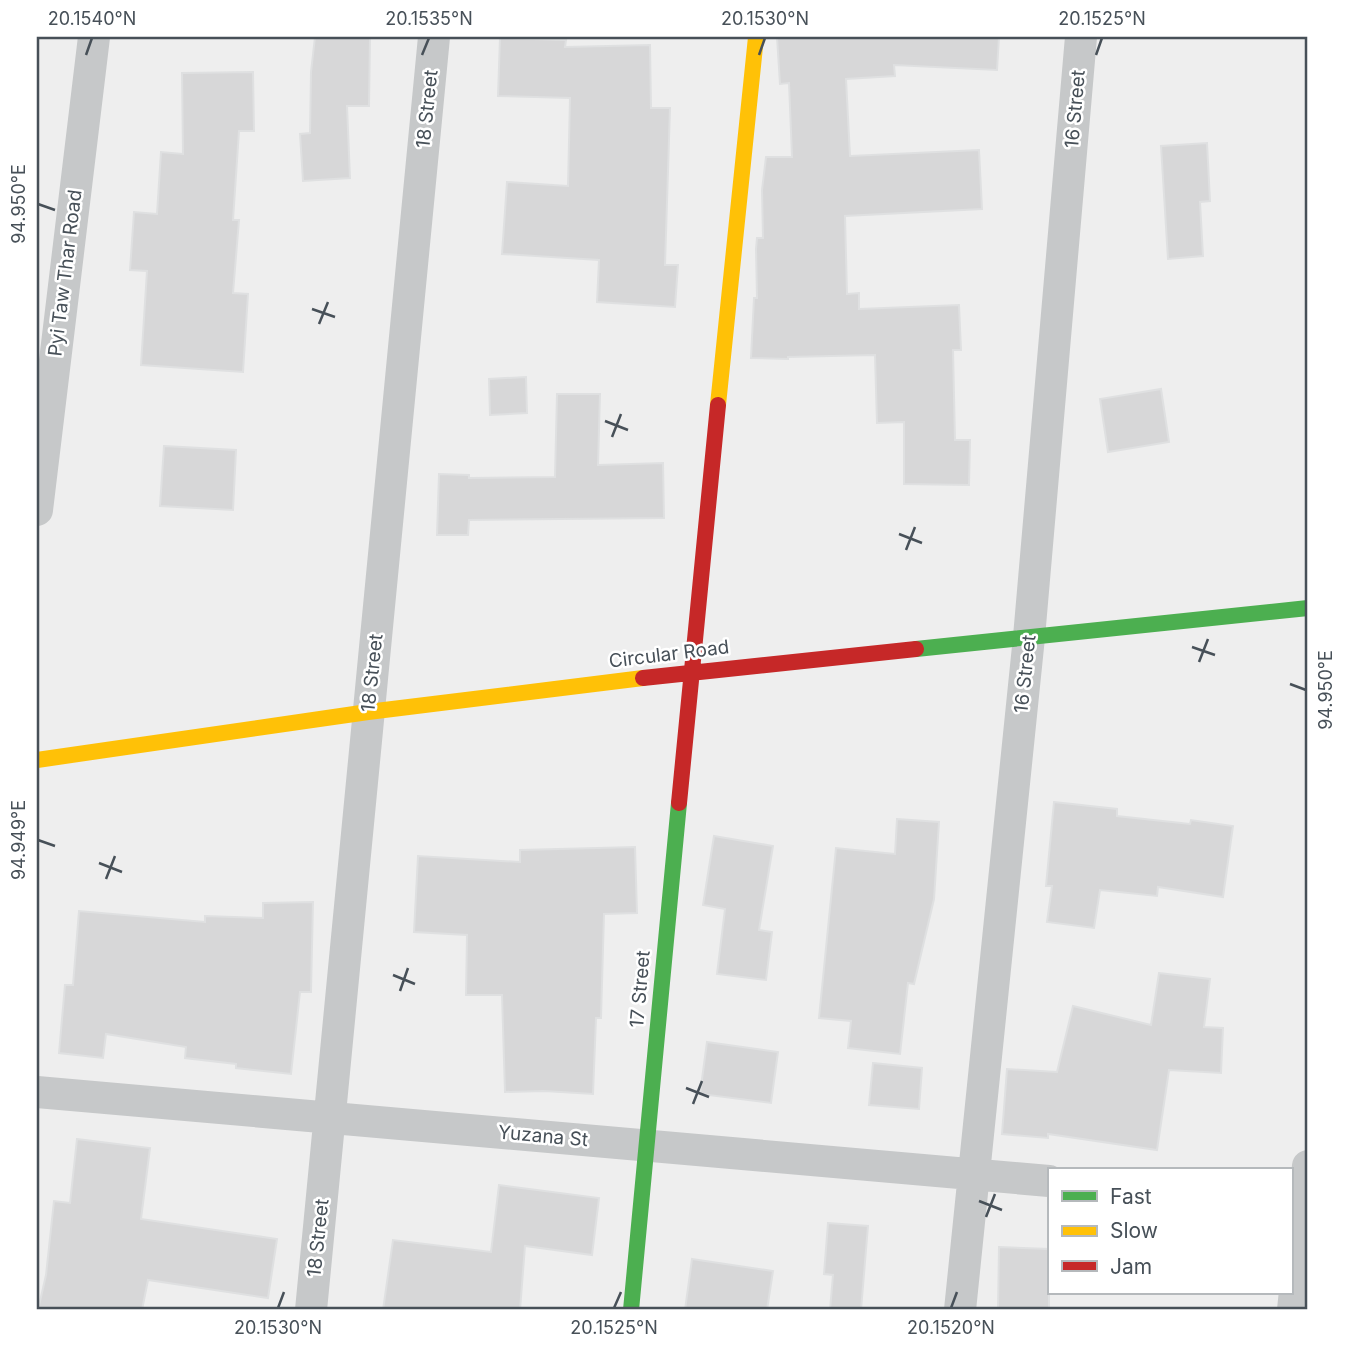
<svg xmlns="http://www.w3.org/2000/svg" width="1345" height="1347" viewBox="0 0 1345 1347" font-family="Inter,sans-serif">
  <rect width="100%" height="100%" fill="#eee"/>
  <path fill="#d7d7d8" stroke="#dfe0e1" stroke-width="2" d="M 315,37 L 370,37 L 369,106 L 347,106 L 350,178 L 303,181 L 300,134 L 310,133 L 311,72 Z
    M 777,37 L 999,37 L 997,70 L 894,65 L 895,76 L 846,79 L 850,156 L 979,150 L 982,209 L 845,216 L 847,294 L 859,293 L 859,309 L 959,305 L 961,350 L 953,350 L 955,440 L 970,440 L 969,485 L 904,484 L 904,422 L 877,423 L 875,355 L 788,357 L 788,359 L 751,358 L 754,298 L 757,298 L 756,249 L 757,238 L 763,238 L 762,190 L 766,157 L 792,157 L 789,83 L 780,84 Z
    M 500,38 L 566,40 L 565,47 L 650,45 L 651,108 L 670,108 L 665,265 L 678,265 L 675,307 L 597,302 L 599,260 L 502,254 L 507,182 L 568,186 L 570,98 L 498,96 Z
    M 253,72 L 254,131 L 239,131 L 233,220 L 239,220 L 233,293 L 248,294 L 243,372 L 141,365 L 147,271 L 130,270 L 134,212 L 157,214 L 161,152 L 183,154 L 182,73 Z
    M 1207,143 L 1210,201 L 1200,202 L 1203,256 L 1168,259 L 1161,146 Z
    M 526,377 L 527,413 L 490,415 L 489,379 Z
    M 1161,389 L 1169,442 L 1108,452 L 1100,399 Z
    M 557,394 L 600,394 L 598,465 L 663,463 L 664,518 L 469,520 L 468,535 L 437,535 L 439,474 L 469,475 L 469,478 L 555,477 Z
    M 164,446 L 236,450 L 233,510 L 160,506 Z
    M 1054,802 L 1117,809 L 1117,816 L 1190,824 L 1191,820 L 1233,826 L 1223,897 L 1158,887 L 1157,896 L 1100,890 L 1094,928 L 1047,922 L 1052,886 L 1046,886 Z
    M 897,819 L 939,822 L 934,899 L 914,984 L 908,983 L 900,1054 L 848,1048 L 851,1021 L 819,1018 L 836,848 L 895,854 Z
    M 714,836 L 773,846 L 759,930 L 772,932 L 766,980 L 717,974 L 725,909 L 703,905 Z
    M 635,847 L 637,913 L 604,914 L 601,1018 L 596,1018 L 593,1094 L 544,1091 L 505,1092 L 502,995 L 466,995 L 467,935 L 414,932 L 418,856 L 520,862 L 520,850 Z
    M 313,902 L 311,992 L 300,992 L 291,1074 L 236,1068 L 236,1064 L 185,1058 L 186,1047 L 106,1034 L 103,1058 L 59,1053 L 65,985 L 73,985 L 79,911 L 205,922 L 205,916 L 263,918 L 263,903 Z
    M 1159,973 L 1210,979 L 1204,1027 L 1223,1028 L 1221,1073 L 1169,1070 L 1157,1150 L 1048,1134 L 1048,1138 L 1002,1134 L 1007,1069 L 1057,1072 L 1073,1006 L 1151,1025 Z
    M 707,1042 L 778,1052 L 771,1103 L 700,1094 Z
    M 873,1063 L 922,1068 L 919,1109 L 869,1105 Z
    M 77,1139 L 150,1148 L 141,1219 L 277,1239 L 268,1298 L 148,1280 L 142,1310 L 38,1310 L 46,1275 L 54,1201 L 70,1203 Z
    M 499,1185 L 599,1198 L 592,1255 L 525,1246 L 520,1310 L 383,1310 L 393,1240 L 491,1252 Z
    M 828,1223 L 868,1226 L 861,1310 L 830,1310 L 833,1275 L 824,1274 Z
    M 999,1247 L 1049,1249 L 1049,1310 L 998,1310 Z
    M 692,1259 L 773,1271 L 767,1310 L 685,1310 Z"/>
  <g fill="none" stroke-linecap="round" stroke-linejoin="round">
    <path stroke="#c6c8c9" stroke-width="32" d="M 37,510 L 94,37
      M 37,1092 L 1049,1181
      M 311,1310 L 434,37
      M 960,1310 L 1029,637 L 1081,37
      M 1293,1310 L 1308,1166"/>
    <path stroke="#4caf50" stroke-width="16" d="M 916,649 L 1308,608
      M 631,1310 L 679,803"/>
    <path stroke="#ffc107" stroke-width="16" d="M 718,405 L 756,37
      M 37,760 L 368,712 L 643,678"/>
    <path stroke="#c62828" stroke-width="16" d="M 643,678 L 916,649
      M 679,803 L 718,405"/>
  </g>
  <path fill="none" stroke="#475058" stroke-width="2.5" d="M 86,55 L 92,38M 422,55 L 429,38M 759,55 L 765,38M 1096,55 L 1102,38M 38,204 L 55,210M 312,309 L 335,317M 319,324 L 328,302M 605,421 L 628,430M 612,437 L 621,414M 899,534 L 922,543M 906,550 L 915,527M 1192,647 L 1215,655M 1199,662 L 1208,639M 1290,684 L 1306,690M 38,840 L 55,846M 99,863 L 122,872M 106,879 L 115,856M 393,975 L 415,984M 400,991 L 408,968M 686,1088 L 709,1097M 693,1104 L 702,1081M 979,1201 L 1002,1210M 986,1217 L 995,1194M 278,1308 L 284,1292M 614,1308 L 621,1292M 951,1308 L 957,1292"/>
  <g text-anchor="middle" dominant-baseline="central" stroke-width="5" stroke-linejoin="round" paint-order="stroke">
    <g font-size="19" fill="#475058" stroke="#fff">
      <text transform="translate(427 109) rotate(-84)">18 Street</text>
      <text transform="translate(1075 109) rotate(-85)">16 Street</text>
      <text transform="translate(65 273) rotate(-83)">Pyi Taw Thar Road</text>
      <text transform="translate(669 654) rotate(-7)">Circular Road</text>
      <text transform="translate(372 673) rotate(-84)">18 Street</text>
      <text transform="translate(1025 674) rotate(-84)">16 Street</text>
      <text transform="translate(640 989) rotate(-85)">17 Street</text>
      <text transform="translate(543 1136) rotate(5)">Yuzana St</text>
      <text transform="translate(318 1238) rotate(-84)">18 Street</text>
    </g>
  </g>
  <rect width="1345" height="1347" fill="none" stroke="#ffffff" stroke-width="77"/>
  <rect x="1048" y="1168" width="245" height="126" fill="#ffffff" stroke="#b5b9bc" stroke-width="2"/>
  <rect x="1062" y="1191" width="35" height="10" fill="#4caf50" stroke="#b5b9bc" stroke-width="2"/>
  <text x="1110" y="1204" font-size="21" fill="#475058">Fast</text>
  <rect x="1062" y="1226" width="35" height="10" fill="#ffc107" stroke="#b5b9bc" stroke-width="2"/>
  <text x="1110" y="1238" font-size="21" fill="#475058">Slow</text>
  <rect x="1062" y="1261" width="35" height="10" fill="#c62828" stroke="#b5b9bc" stroke-width="2"/>
  <text x="1110" y="1274" font-size="21" fill="#475058">Jam</text>
  <rect x="38" y="38" width="1268" height="1270" fill="none" stroke="#475058" stroke-width="2.5"/>
  <g font-size="18" text-anchor="middle" fill="#475058">
    <text x="92" y="25">20.1540°N</text>
    <text x="429" y="25">20.1535°N</text>
    <text x="765" y="25">20.1530°N</text>
    <text x="1102" y="25">20.1525°N</text>
    <text transform="translate(19 204) rotate(-90)" y="6">94.950°E</text>
    <text transform="translate(1326 690) rotate(-90)" y="6">94.950°E</text>
    <text transform="translate(19 840) rotate(-90)" y="6">94.949°E</text>
    <text x="278" y="1334">20.1530°N</text>
    <text x="614" y="1334">20.1525°N</text>
    <text x="951" y="1334">20.1520°N</text>
  </g>
</svg>
